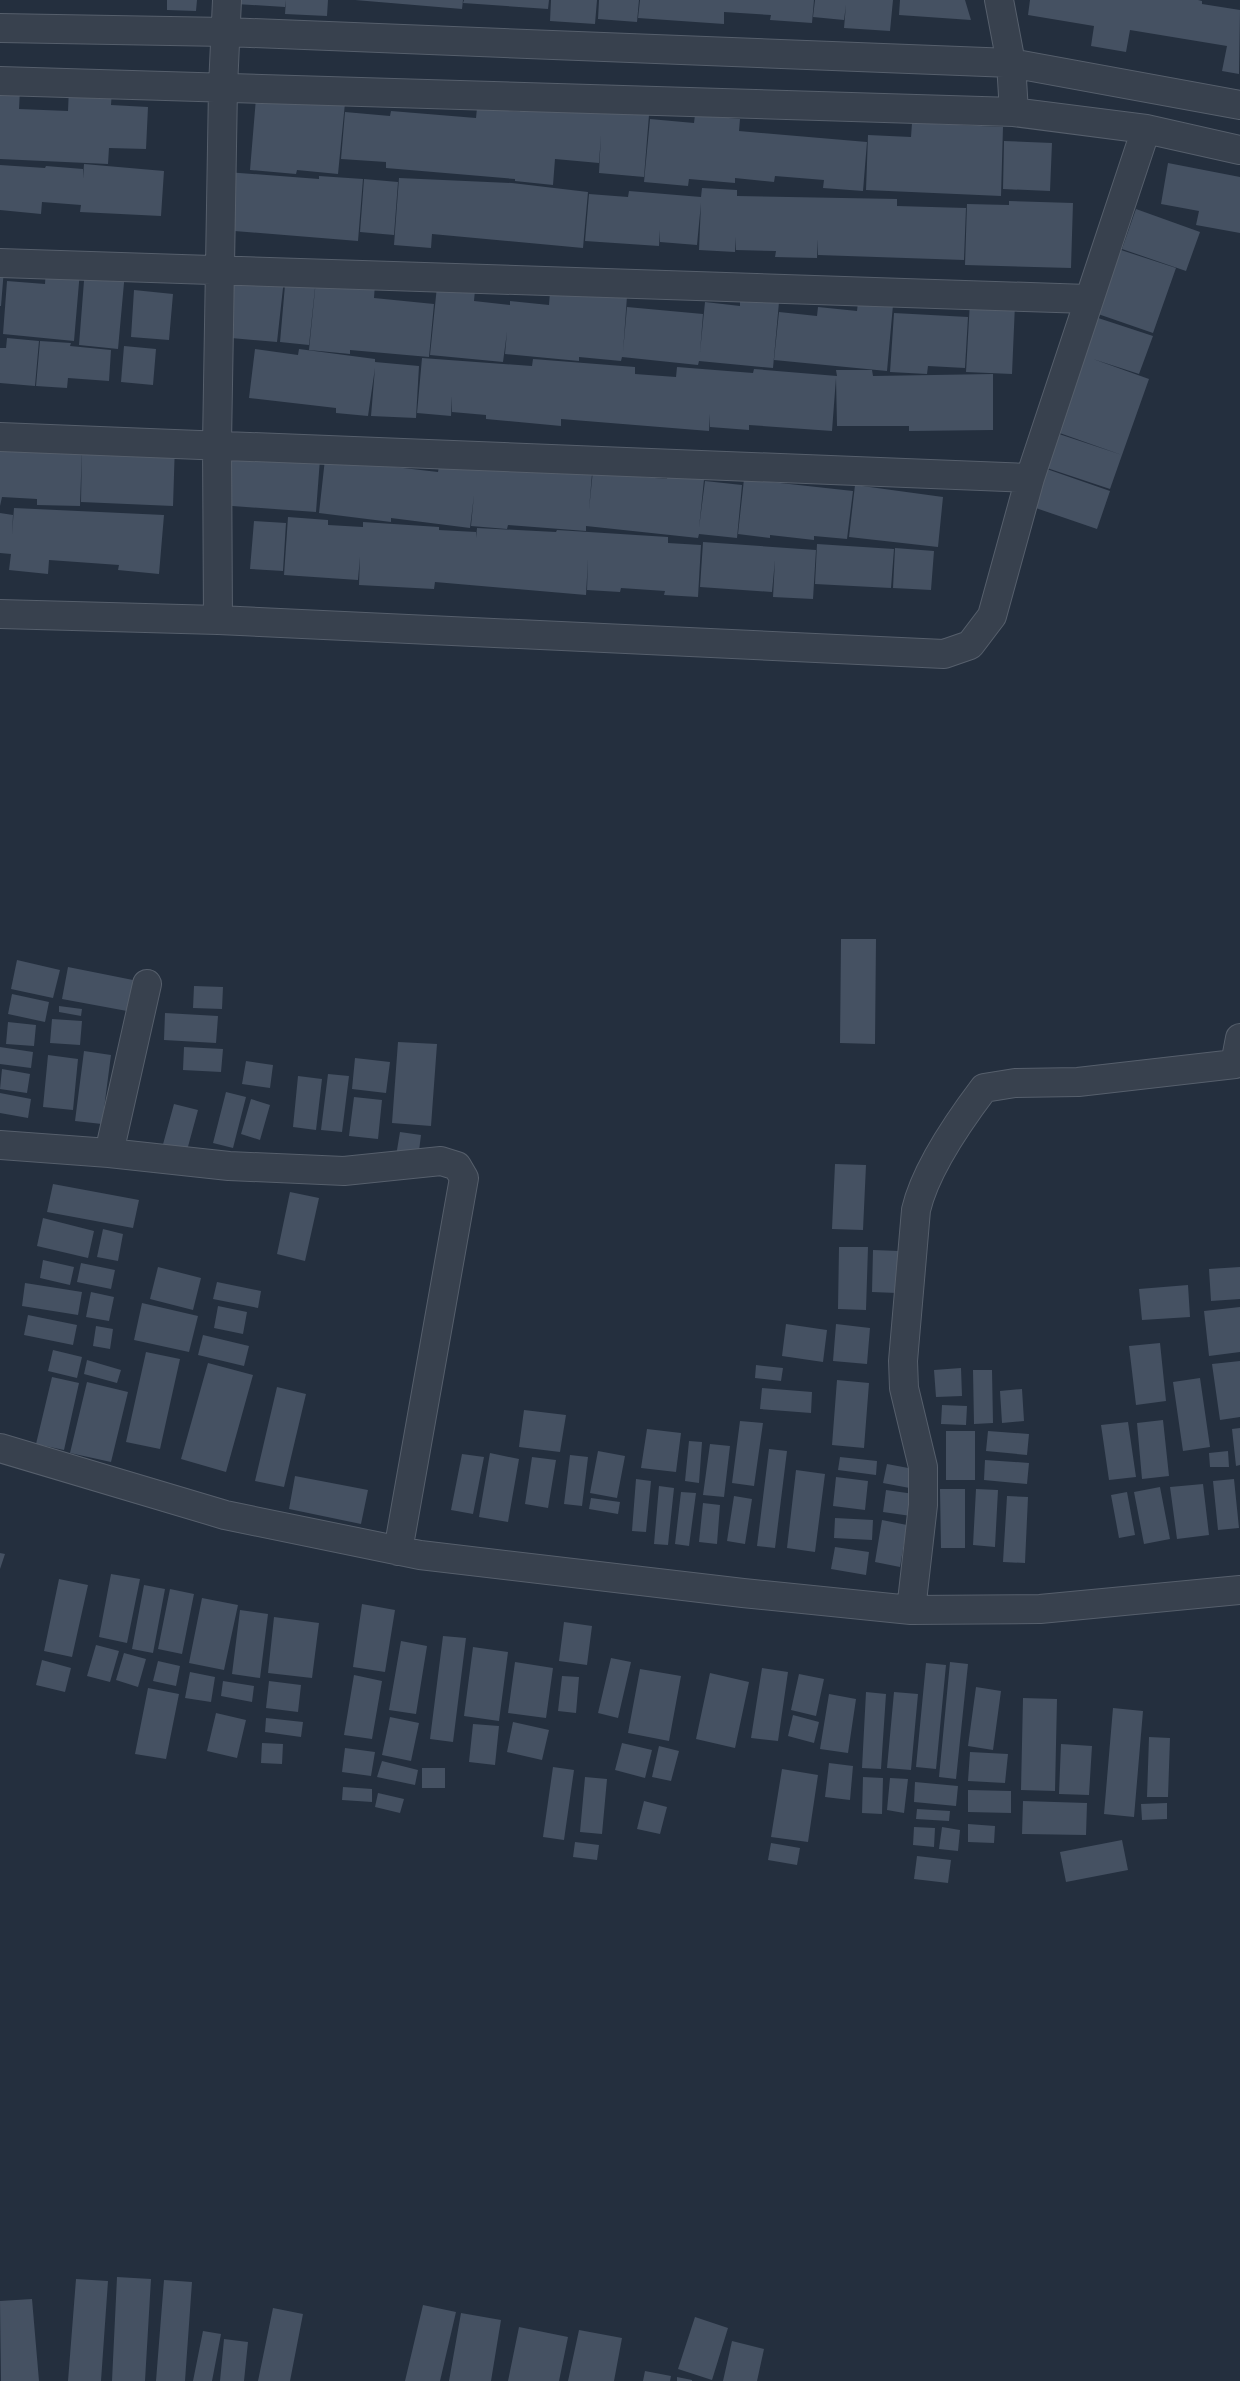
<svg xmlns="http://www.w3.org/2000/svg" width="1240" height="2381" viewBox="0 0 1240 2381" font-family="Manrope,sans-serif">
  <rect width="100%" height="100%" fill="#242f3e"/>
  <path fill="#455162" d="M 167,0 L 197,0 L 196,11 L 167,10 Z
    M 236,0 L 286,0 L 285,7 L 236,4 Z
    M 286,0 L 328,0 L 327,16 L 285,14 Z
    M 355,0 L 463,0 L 462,9 Z
    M 464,0 L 549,0 L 548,9 L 463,3 Z
    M 551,0 L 597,0 L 595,24 L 550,21 Z
    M 599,0 L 639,0 L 637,22 L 598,19 Z
    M 640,0 L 814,0 L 812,23 L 770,20 L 771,15 L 724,12 L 724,24 L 638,18 Z
    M 815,0 L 893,0 L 890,31 L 844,28 L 846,5 L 844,20 L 813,17 Z
    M 900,0 L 965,0 L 971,20 L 899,15 Z
    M 1030,0 L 1198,0 L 1202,1 L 1202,4 L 1240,10 L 1239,74 L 1222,71 L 1227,46 L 1130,30 L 1126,52 L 1091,46 L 1094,26 L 1028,15 Z
    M 69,87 L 112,90 L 111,105 L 148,107 L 146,149 L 109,148 L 108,164 L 0,159 L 0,89 L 20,89 L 19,109 L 68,111 Z
    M 256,98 L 345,103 L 338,174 L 297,170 L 296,174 L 250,170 Z
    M 521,105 L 649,115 L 644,177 L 599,173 L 601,135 L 599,163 L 555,159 L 553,185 L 515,181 L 515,179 L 386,168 L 386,162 L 341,159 L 345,112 L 390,116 L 391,111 L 476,118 L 477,108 L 520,112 Z
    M 695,115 L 740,119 L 739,131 L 867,142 L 863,191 L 823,188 L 824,180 L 775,176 L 774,182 L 735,178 L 735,183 L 689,179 L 688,186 L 644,182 L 650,119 L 694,123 Z
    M 912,123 L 1003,127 L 1001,196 L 866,190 L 868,135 L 911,137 Z
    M 1004,141 L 1052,143 L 1050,191 L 1003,189 Z
    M 1168,163 L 1240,177 L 1240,233 L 1196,225 L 1199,211 L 1161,204 Z
    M 84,164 L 164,171 L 161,216 L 80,212 L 81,205 L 42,202 L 41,214 L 0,210 L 0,165 L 45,168 L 46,166 L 83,169 L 83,179 Z
    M 226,172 L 319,179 L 319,176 L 363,179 L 358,241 L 222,230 Z
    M 399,178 L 512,183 L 588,192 L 583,248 L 432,234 L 431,248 L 394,245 Z
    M 364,179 L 398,182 L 394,235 L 360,232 Z
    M 702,188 L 737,190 L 737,196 L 897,199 L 897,206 L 966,208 L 964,260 L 818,255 L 818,239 L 817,258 L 775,257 L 776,251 L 736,250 L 736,237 L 735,252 L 699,250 L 701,203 L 697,245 L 660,242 L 660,230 L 659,246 L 585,241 L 589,194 L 628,197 L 629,191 L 701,197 Z
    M 1009,201 L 1073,203 L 1071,268 L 965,265 L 967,204 L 1009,205 Z
    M 1136,209 L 1200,232 L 1186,271 L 1122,249 Z
    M 1121,250 L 1176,268 L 1153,333 L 1098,314 Z
    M 46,268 L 80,271 L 74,341 L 3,334 L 7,281 L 45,284 Z
    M 85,268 L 125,272 L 118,349 L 79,345 Z
    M 0,269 L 4,269 L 1,306 L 0,306 Z
    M 226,273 L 284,279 L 277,342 L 220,337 Z
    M 316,280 L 375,284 L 374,298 L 434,304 L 429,357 L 350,350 L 350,354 L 309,350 Z
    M 285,285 L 315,288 L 309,345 L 280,342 Z
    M 437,286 L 475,290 L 474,301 L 510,305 L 510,301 L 549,305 L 550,292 L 627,296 L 623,352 L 627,307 L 703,314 L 700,352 L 705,302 L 740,306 L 740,299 L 779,302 L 773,368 L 699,361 L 698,365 L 622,357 L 621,361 L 579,357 L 579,361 L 505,354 L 507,332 L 503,362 L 430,355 Z
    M 134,290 L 173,294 L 169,340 L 131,337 Z
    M 970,301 L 1015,304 L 1012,374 L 966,372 Z
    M 858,302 L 893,305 L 887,371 L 774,360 L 779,312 L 817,316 L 818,307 L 857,311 Z
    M 894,313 L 968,317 L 965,368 L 928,366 L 927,374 L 890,372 Z
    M 1089,315 L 1153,336 L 1139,374 L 1093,359 L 1149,379 L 1122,455 L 1051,430 Z
    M 7,338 L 39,341 L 35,386 L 0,383 L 0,348 L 6,348 Z
    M 40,341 L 71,343 L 70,346 L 111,350 L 109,381 L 68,378 L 67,388 L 36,386 Z
    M 124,346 L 156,349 L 153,385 L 121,382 Z
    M 255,349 L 298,355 L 299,349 L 375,359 L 375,362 L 419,366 L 416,418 L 371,416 L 375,368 L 368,416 L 336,413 L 336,408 L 249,398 Z
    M 422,358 L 532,366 L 533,359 L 635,367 L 635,374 L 676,377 L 677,367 L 753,373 L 754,369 L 837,376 L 836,370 L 872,370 L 873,376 L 993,374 L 993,430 L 909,431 L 909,426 L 837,426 L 836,378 L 832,431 L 749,425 L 749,430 L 710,427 L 710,414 L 709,431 L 561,419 L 561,426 L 486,419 L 486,415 L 452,412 L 452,396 L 451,416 L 417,413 Z
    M 1056,433 L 1122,455 L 1110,489 L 1044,467 Z
    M 175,444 L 173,506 L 81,502 L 82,447 L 80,506 L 37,505 L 37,499 L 2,497 L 0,506 L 0,448 Z
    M 223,457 L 320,459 L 316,512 L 219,505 Z
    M 325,459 L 438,472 L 440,460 L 592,473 L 589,510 L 594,460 L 630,476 L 667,479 L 668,466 L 705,470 L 699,528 L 705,481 L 742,485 L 737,538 L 699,534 L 698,538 L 586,526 L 586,531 L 508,525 L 507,529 L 471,526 L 474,495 L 470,528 L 391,518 L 391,522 L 319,513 Z
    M 1041,467 L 1110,491 L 1097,529 L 1027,505 Z
    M 744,479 L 853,491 L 847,539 L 814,536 L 814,540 L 770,535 L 770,538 L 738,534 Z
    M 855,485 L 943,497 L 938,547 L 849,537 Z
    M 14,508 L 164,515 L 159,574 L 118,570 L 119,565 L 49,560 L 48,574 L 9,570 L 11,554 L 0,553 L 0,513 L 13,515 L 12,535 Z
    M 288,517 L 328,520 L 328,525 L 363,527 L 363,522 L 439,527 L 439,530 L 476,532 L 476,538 L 477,528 L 556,532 L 557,530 L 668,537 L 668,543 L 701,545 L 698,597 L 664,595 L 665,591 L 621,588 L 620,592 L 587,590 L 588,559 L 586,595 L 435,582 L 434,589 L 359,585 L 360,557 L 358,580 L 284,575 Z
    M 254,521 L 286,523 L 283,571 L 250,569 Z
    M 703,542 L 816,550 L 813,599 L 773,597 L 775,560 L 772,592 L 700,587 Z
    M 817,544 L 894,549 L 891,588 L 815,584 Z
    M 895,548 L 934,551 L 931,590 L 893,588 Z
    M 841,939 L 876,939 L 875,1044 L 840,1043 Z
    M 17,960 L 60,970 L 53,998 L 11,989 Z
    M 68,967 L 133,980 L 127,1011 L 62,999 Z
    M 194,986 L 223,987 L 222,1009 L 193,1008 Z
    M 12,994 L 49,1002 L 45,1022 L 8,1014 Z
    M 59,1006 L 82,1009 L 81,1016 L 59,1012 Z
    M 165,1013 L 218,1016 L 216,1043 L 164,1040 Z
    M 52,1019 L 82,1021 L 80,1045 L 50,1043 Z
    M 8,1022 L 36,1025 L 34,1046 L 6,1044 Z
    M 398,1042 L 437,1044 L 431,1126 L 392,1123 Z
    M 0,1047 L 33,1052 L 31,1068 L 0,1064 Z
    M 184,1047 L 223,1049 L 221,1072 L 183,1070 Z
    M 84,1051 L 111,1055 L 102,1124 L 75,1121 Z
    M 48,1055 L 78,1059 L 73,1110 L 43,1107 Z
    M 355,1058 L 390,1062 L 386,1093 L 352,1089 Z
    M 246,1061 L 273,1065 L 270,1088 L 242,1084 Z
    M 2,1069 L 30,1074 L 27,1093 L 0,1089 Z
    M 328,1074 L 349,1076 L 342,1132 L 321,1130 Z
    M 298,1076 L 322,1079 L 316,1130 L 293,1127 Z
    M 226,1092 L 246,1097 L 233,1148 L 213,1143 Z
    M 0,1093 L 31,1099 L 28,1118 L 0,1113 Z
    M 354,1097 L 382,1100 L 378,1139 L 349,1136 Z
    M 251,1099 L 270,1105 L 260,1140 L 241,1134 Z
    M 174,1104 L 198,1110 L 186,1154 L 162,1148 Z
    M 400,1132 L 421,1135 L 418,1159 L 396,1156 Z
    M 835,1164 L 866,1165 L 863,1230 L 832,1229 Z
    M 53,1184 L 139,1200 L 133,1228 L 47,1212 Z
    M 290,1192 L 319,1198 L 305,1261 L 277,1254 Z
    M 43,1218 L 94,1231 L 88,1258 L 37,1246 Z
    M 103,1229 L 123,1234 L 118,1261 L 97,1257 Z
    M 839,1247 L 868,1247 L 866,1310 L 838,1309 Z
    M 873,1250 L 899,1251 L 897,1293 L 872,1292 Z
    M 43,1260 L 74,1267 L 70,1285 L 40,1278 Z
    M 81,1263 L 115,1270 L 111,1289 L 77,1282 Z
    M 158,1267 L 201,1278 L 193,1310 L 150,1299 Z
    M 1240,1267 L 1240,1299 L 1211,1301 L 1209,1269 Z
    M 217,1282 L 261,1291 L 258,1308 L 213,1299 Z
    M 25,1283 L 82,1292 L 78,1315 L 22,1306 Z
    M 1188,1285 L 1190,1317 L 1142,1320 L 1139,1289 Z
    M 91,1292 L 114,1297 L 109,1321 L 86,1317 Z
    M 142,1303 L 198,1316 L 189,1352 L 134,1340 Z
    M 218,1306 L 247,1312 L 243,1334 L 214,1328 Z
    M 1240,1307 L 1240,1352 L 1209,1356 L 1204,1311 Z
    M 28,1315 L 77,1325 L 73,1345 L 24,1335 Z
    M 786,1324 L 827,1330 L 823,1362 L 782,1356 Z
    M 836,1324 L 870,1328 L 867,1364 L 833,1361 Z
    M 96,1326 L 113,1329 L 110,1349 L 93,1346 Z
    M 203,1335 L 249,1346 L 244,1366 L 198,1355 Z
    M 1160,1343 L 1166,1401 L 1136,1405 L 1129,1346 Z
    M 53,1350 L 82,1357 L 77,1378 L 48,1371 Z
    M 146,1352 L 180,1359 L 160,1449 L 126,1442 Z
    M 87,1360 L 121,1370 L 117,1383 L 84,1374 Z
    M 1240,1361 L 1240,1417 L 1220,1420 L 1212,1364 Z
    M 208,1363 L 253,1375 L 226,1472 L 181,1459 Z
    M 756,1365 L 783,1368 L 781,1381 L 755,1378 Z
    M 961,1368 L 962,1396 L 936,1397 L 934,1370 Z
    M 973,1370 L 992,1370 L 993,1423 L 974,1424 Z
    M 52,1377 L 79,1383 L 64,1450 L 36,1444 Z
    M 1200,1378 L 1210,1447 L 1183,1451 L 1173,1382 Z
    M 837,1380 L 869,1383 L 864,1448 L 832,1445 Z
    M 87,1382 L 128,1392 L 111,1462 L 70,1453 Z
    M 277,1387 L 306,1394 L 284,1487 L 255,1481 Z
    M 762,1388 L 812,1392 L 811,1413 L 760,1409 Z
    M 1022,1389 L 1024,1421 L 1002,1423 L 1000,1391 Z
    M 942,1405 L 967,1406 L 966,1425 L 941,1424 Z
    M 524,1410 L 566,1415 L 560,1452 L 519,1447 Z
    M 1163,1420 L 1169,1476 L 1142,1479 L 1137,1423 Z
    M 740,1421 L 763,1423 L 754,1486 L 732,1483 Z
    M 1128,1422 L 1136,1477 L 1109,1480 L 1101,1425 Z
    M 1240,1428 L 1240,1465 L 1236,1466 L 1232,1429 Z
    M 647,1429 L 681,1433 L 676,1472 L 641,1468 Z
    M 946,1431 L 975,1431 L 975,1480 L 946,1480 Z
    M 988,1431 L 1029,1434 L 1027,1455 L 986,1451 Z
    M 689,1441 L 702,1442 L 699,1483 L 685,1481 Z
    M 710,1444 L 730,1446 L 724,1497 L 703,1495 Z
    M 769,1449 L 787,1451 L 775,1548 L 757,1546 Z
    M 598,1451 L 625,1456 L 617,1498 L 590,1493 Z
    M 1228,1451 L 1229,1467 L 1210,1467 L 1209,1453 Z
    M 490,1453 L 519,1459 L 508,1522 L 479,1517 Z
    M 462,1454 L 484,1457 L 473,1514 L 451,1510 Z
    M 570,1455 L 588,1457 L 582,1506 L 564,1504 Z
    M 532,1457 L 556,1460 L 548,1508 L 525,1504 Z
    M 840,1457 L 877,1461 L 876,1475 L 838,1470 Z
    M 985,1460 L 1029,1463 L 1027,1484 L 984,1480 Z
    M 887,1464 L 919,1470 L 915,1489 L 883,1483 Z
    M 796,1470 L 825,1474 L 815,1552 L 787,1548 Z
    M 295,1476 L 368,1490 L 361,1524 L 289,1509 Z
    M 836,1477 L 868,1481 L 865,1510 L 833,1506 Z
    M 636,1479 L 651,1481 L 646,1532 L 632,1531 Z
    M 1234,1479 L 1239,1528 L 1218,1530 L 1213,1481 Z
    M 1203,1484 L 1209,1535 L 1177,1539 L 1170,1487 Z
    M 659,1486 L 674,1488 L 668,1545 L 654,1544 Z
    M 1160,1487 L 1170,1539 L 1144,1544 L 1134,1492 Z
    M 940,1489 L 965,1489 L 965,1548 L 941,1548 Z
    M 976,1489 L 998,1490 L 995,1547 L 973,1545 Z
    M 886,1490 L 914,1494 L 911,1516 L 883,1512 Z
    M 681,1492 L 696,1493 L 689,1546 L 675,1544 Z
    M 1127,1492 L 1135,1535 L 1119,1538 L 1111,1495 Z
    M 734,1496 L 752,1499 L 745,1544 L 727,1541 Z
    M 1007,1496 L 1028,1497 L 1025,1563 L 1003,1562 Z
    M 591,1498 L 620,1502 L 618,1514 L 589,1509 Z
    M 703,1503 L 720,1505 L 717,1544 L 699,1542 Z
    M 835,1518 L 873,1520 L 872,1540 L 834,1538 Z
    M 882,1520 L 907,1525 L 900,1567 L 875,1562 Z
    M 835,1547 L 869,1552 L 866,1575 L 831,1569 Z
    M 0,1553 L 5,1554 L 0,1569 Z
    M 111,1574 L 140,1579 L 127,1643 L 99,1637 Z
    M 59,1579 L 88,1585 L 72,1657 L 44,1651 Z
    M 144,1585 L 165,1589 L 153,1653 L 132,1649 Z
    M 170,1589 L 194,1594 L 182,1654 L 158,1649 Z
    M 202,1598 L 238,1605 L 224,1670 L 189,1663 Z
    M 362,1604 L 395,1610 L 385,1672 L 353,1667 Z
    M 240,1610 L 268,1614 L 260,1678 L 232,1674 Z
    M 274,1617 L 319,1623 L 312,1678 L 268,1673 Z
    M 564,1622 L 592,1626 L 587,1665 L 559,1661 Z
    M 443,1636 L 466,1638 L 453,1742 L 430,1739 Z
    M 401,1641 L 427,1646 L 416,1714 L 389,1710 Z
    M 96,1645 L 119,1651 L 110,1682 L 87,1676 Z
    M 473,1647 L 508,1652 L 499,1721 L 464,1716 Z
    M 124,1653 L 146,1659 L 138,1687 L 116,1680 Z
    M 611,1658 L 631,1662 L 618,1718 L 598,1713 Z
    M 42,1660 L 71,1668 L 65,1692 L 36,1685 Z
    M 158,1661 L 180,1666 L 176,1686 L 153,1681 Z
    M 515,1662 L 553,1668 L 546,1718 L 508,1713 Z
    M 950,1662 L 968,1664 L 956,1779 L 939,1777 Z
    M 926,1663 L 946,1665 L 936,1769 L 916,1767 Z
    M 762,1668 L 788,1672 L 778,1741 L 751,1738 Z
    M 640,1669 L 681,1676 L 669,1741 L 628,1733 Z
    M 190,1672 L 215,1677 L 211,1702 L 185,1698 Z
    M 710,1673 L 749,1682 L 735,1748 L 696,1739 Z
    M 799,1674 L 824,1679 L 816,1716 L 791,1710 Z
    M 354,1675 L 382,1681 L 372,1739 L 344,1735 Z
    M 562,1676 L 579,1677 L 576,1713 L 558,1711 Z
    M 223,1681 L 254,1686 L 252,1702 L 221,1696 Z
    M 269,1681 L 301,1685 L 298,1712 L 266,1708 Z
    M 976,1687 L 1001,1691 L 993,1750 L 968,1746 Z
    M 148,1688 L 179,1694 L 166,1759 L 135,1754 Z
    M 866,1692 L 886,1694 L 881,1769 L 862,1768 Z
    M 894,1692 L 918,1694 L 911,1770 L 887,1768 Z
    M 829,1694 L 856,1699 L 848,1753 L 820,1749 Z
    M 1023,1698 L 1057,1699 L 1055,1791 L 1021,1790 Z
    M 1113,1708 L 1143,1711 L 1134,1817 L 1104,1814 Z
    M 216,1713 L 246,1720 L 237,1758 L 207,1751 Z
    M 793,1715 L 819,1722 L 814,1743 L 788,1736 Z
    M 390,1717 L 419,1723 L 411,1761 L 382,1755 Z
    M 266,1718 L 303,1722 L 301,1737 L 265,1732 Z
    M 513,1722 L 549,1730 L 542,1760 L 507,1752 Z
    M 473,1724 L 499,1726 L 495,1765 L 469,1762 Z
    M 1149,1737 L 1170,1738 L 1168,1797 L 1147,1797 Z
    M 262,1743 L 283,1744 L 282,1764 L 261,1763 Z
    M 622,1743 L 652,1750 L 645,1778 L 615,1770 Z
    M 1061,1744 L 1092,1746 L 1089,1795 L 1059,1794 Z
    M 659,1746 L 679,1751 L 671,1781 L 652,1777 Z
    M 345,1748 L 375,1752 L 371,1776 L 342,1772 Z
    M 970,1752 L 1008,1754 L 1005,1783 L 968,1781 Z
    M 382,1761 L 418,1770 L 415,1785 L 377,1777 Z
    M 829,1763 L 853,1766 L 850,1800 L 825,1797 Z
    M 553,1767 L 574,1770 L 564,1840 L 543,1837 Z
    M 422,1768 L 445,1768 L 445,1788 L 422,1788 Z
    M 782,1769 L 818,1775 L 808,1842 L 771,1837 Z
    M 585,1777 L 607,1779 L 602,1834 L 580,1832 Z
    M 863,1777 L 883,1778 L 882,1814 L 862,1813 Z
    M 890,1778 L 908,1779 L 904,1813 L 887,1810 Z
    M 915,1782 L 958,1786 L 956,1806 L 914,1802 Z
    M 343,1787 L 372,1789 L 372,1802 L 342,1800 Z
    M 968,1790 L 1011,1791 L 1011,1813 L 968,1812 Z
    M 378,1793 L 404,1799 L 400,1813 L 375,1807 Z
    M 644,1801 L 667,1807 L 660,1834 L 637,1829 Z
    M 1023,1801 L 1087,1803 L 1086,1835 L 1022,1834 Z
    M 1167,1803 L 1167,1819 L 1142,1820 L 1141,1804 Z
    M 917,1809 L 950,1811 L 949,1821 L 916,1819 Z
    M 968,1824 L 995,1826 L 994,1843 L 968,1842 Z
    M 914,1827 L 935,1828 L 934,1847 L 913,1845 Z
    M 942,1827 L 960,1830 L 958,1851 L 939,1849 Z
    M 1122,1840 L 1128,1870 L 1066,1882 L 1060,1852 Z
    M 575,1842 L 599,1845 L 597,1860 L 573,1857 Z
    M 771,1843 L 800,1848 L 797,1865 L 768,1860 Z
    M 917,1856 L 951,1860 L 948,1883 L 914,1879 Z
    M 117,2277 L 151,2279 L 145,2381 L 112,2381 Z
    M 76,2279 L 108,2281 L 101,2381 L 68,2381 Z
    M 164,2280 L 192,2282 L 185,2381 L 156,2381 Z
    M 32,2299 L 39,2381 L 1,2381 L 0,2301 Z
    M 423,2305 L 456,2312 L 440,2381 L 405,2381 Z
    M 273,2308 L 303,2314 L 290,2381 L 258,2381 Z
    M 461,2313 L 501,2320 L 491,2381 L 449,2381 Z
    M 695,2317 L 728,2328 L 712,2380 L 678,2369 Z
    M 519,2327 L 568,2337 L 559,2381 L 508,2381 Z
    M 579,2330 L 622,2338 L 614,2381 L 568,2381 Z
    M 203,2331 L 221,2334 L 212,2381 L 193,2381 Z
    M 224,2339 L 248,2342 L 244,2381 L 220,2381 Z
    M 732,2341 L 764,2349 L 757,2381 L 723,2381 Z
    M 645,2371 L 671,2376 L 670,2381 L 643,2381 Z
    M 677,2377 L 692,2380 L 692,2381 L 677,2381 Z"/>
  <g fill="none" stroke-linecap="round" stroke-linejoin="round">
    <g stroke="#565f6c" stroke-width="30">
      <path id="minor" d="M 999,0 L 1011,63 L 1014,112
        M 0,28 L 226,32 L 1011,63 L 1240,105
        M 0,81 L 1014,112 L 1146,129 L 1240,150
        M 0,263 L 1088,299
        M 0,437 L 1030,478
        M 0,614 L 218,620 L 944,654 L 970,645 L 992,616 L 1030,478 L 1146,129
        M 218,620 L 217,444 L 223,87 L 227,0
        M 0,1145 L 109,1153 L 229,1166 L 344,1171 L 441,1161 L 457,1166 L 464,1178 L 398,1551
        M 109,1153 L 147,984
        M 0,1448 L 225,1515 L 420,1555 L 743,1593 L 911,1610 L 1040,1609 L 1240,1590
        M 911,1610 L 923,1505 L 923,1467 L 904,1388 L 903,1361 L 916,1210 C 925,1171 959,1121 984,1088 L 1015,1083 L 1078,1082 L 1235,1064 L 1240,1038"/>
    </g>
    <use href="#minor" stroke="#38414e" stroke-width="28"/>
  </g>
</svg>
